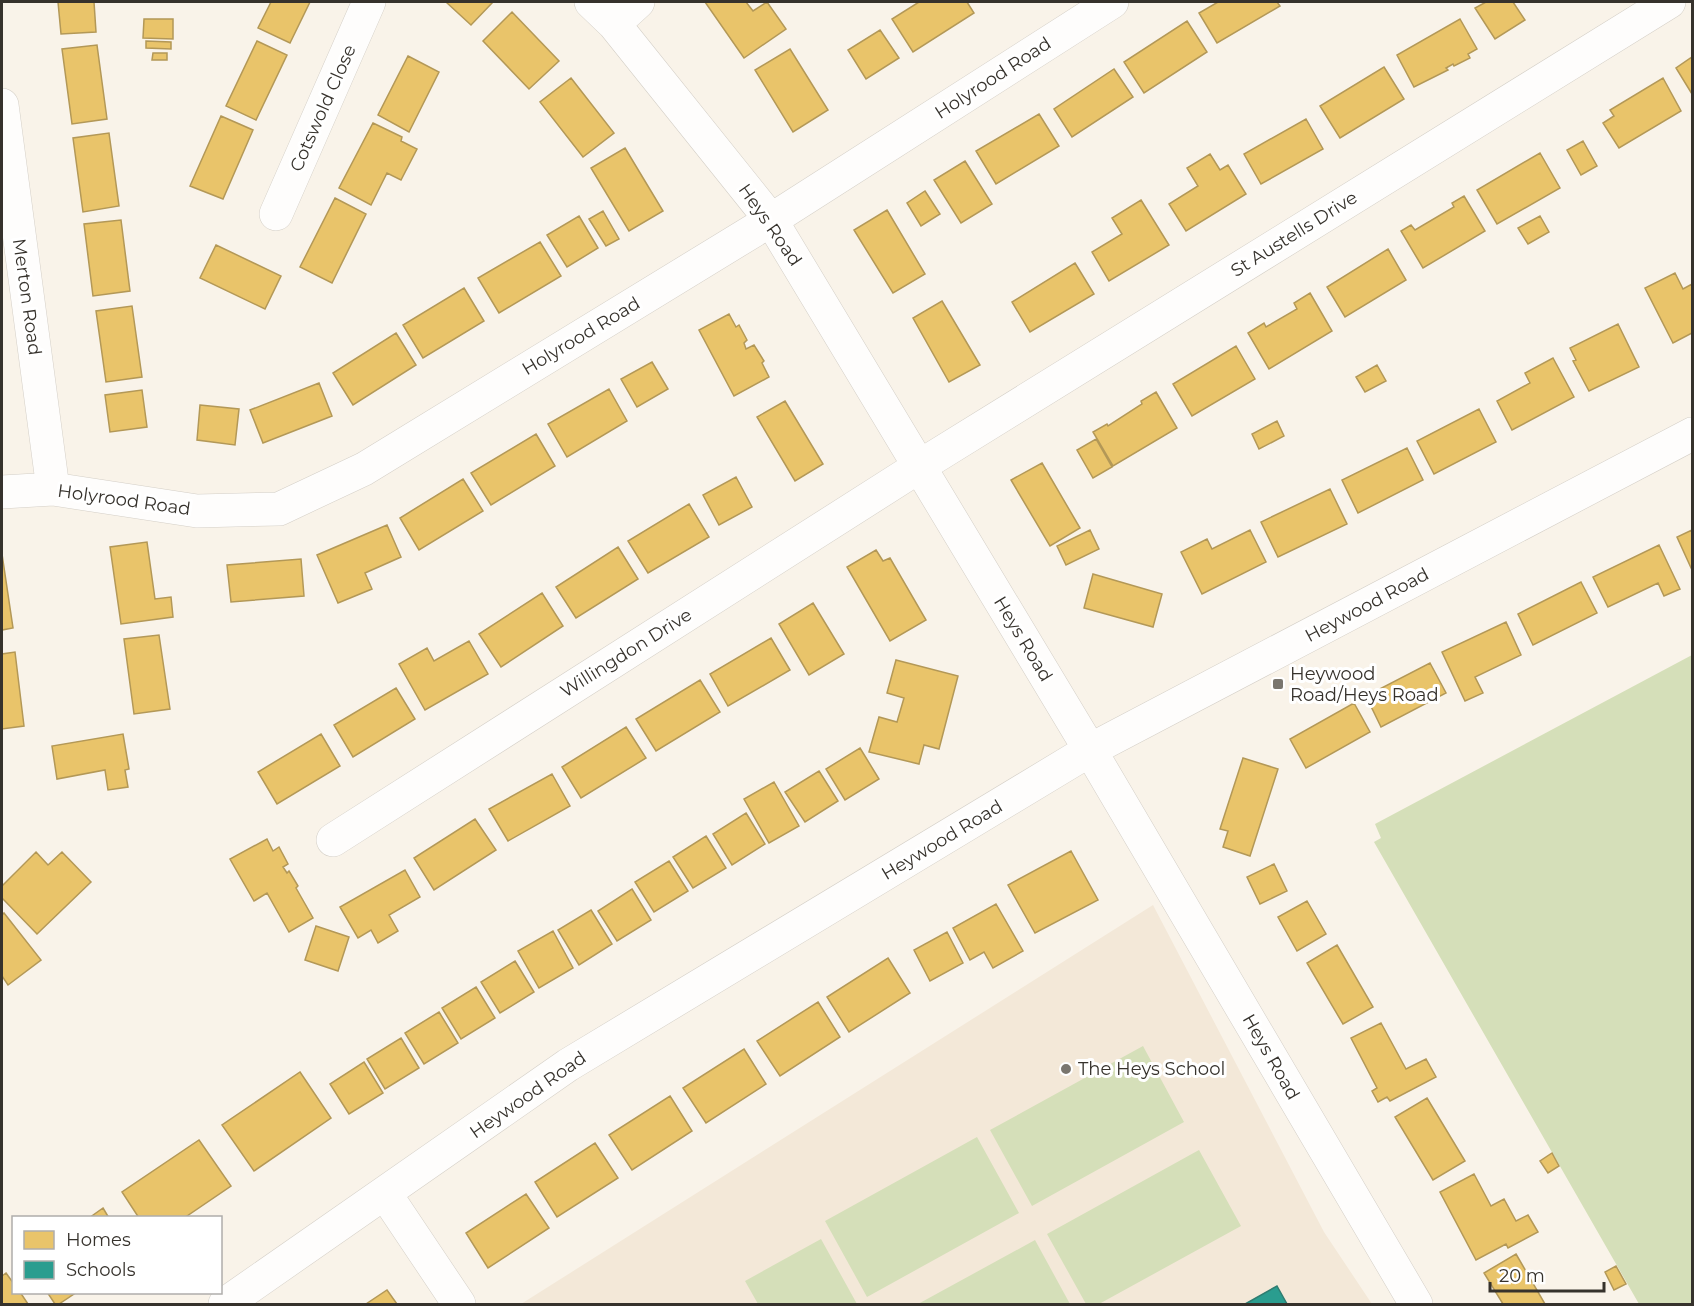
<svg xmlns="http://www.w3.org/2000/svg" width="1694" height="1306" viewBox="0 0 1694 1306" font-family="Montserrat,sans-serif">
  <rect width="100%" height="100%" fill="#f9f3e9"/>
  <path fill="#f3e8d8" d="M 1153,905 L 1324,1232 L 1372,1304 L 521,1304 Z"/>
  <path fill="#d5dfb9" d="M 1692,655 L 1692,1304 L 1639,1304 L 1374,842 L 1381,838 L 1375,824 Z
    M 1143,1046 L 1184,1122 L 1032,1206 L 990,1130 Z
    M 977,1137 L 1019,1213 L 867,1297 L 825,1221 Z
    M 1199,1150 L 1241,1226 L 1099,1304 L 1086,1304 L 1047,1234 Z
    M 821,1239 L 857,1304 L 758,1304 L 745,1281 Z
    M 1035,1240 L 1070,1304 L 918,1304 Z"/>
  <path fill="#e9c46a" stroke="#b39857" stroke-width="1.5" d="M 58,2 L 94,2 L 96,32 L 61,34 Z
    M 271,2 L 310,2 L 290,43 L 258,28 Z
    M 446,2 L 493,2 L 471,25 Z
    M 705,2 L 746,2 L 753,11 L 767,2 L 786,29 L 744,58 Z
    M 919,2 L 967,2 L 974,13 L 913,52 L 892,19 Z
    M 1218,2 L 1277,2 L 1280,6 L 1217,43 L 1199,13 Z
    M 1486,2 L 1513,2 L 1525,20 L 1495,39 L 1475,8 Z
    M 512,12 L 559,61 L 529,89 L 483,41 Z
    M 144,19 L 173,19 L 173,39 L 143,38 Z
    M 1460,19 L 1477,49 L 1468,54 L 1470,58 L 1454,66 L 1453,64 L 1446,68 L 1448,70 L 1414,87 L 1397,55 Z
    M 1187,21 L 1207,52 L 1144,93 L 1124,62 Z
    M 880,30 L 899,58 L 866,79 L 848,50 Z
    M 146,41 L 171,42 L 171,49 L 146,48 Z
    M 257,41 L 287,55 L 256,120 L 226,106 Z
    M 97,45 L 107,119 L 72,124 L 62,49 Z
    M 790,49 L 828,110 L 793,132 L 755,70 Z
    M 153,53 L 167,53 L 167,60 L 152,60 Z
    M 408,56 L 439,72 L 409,132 L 378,115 Z
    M 1692,57 L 1692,94 L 1676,68 Z
    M 1384,67 L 1404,99 L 1340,138 L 1320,106 Z
    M 1114,69 L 1133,97 L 1072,137 L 1054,109 Z
    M 571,78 L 614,133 L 583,157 L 540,102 Z
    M 1663,78 L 1681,111 L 1619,148 L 1603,123 L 1614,116 L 1610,110 Z
    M 1039,114 L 1059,146 L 996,184 L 976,151 Z
    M 221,116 L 253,130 L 223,199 L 190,186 Z
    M 1306,119 L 1323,149 L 1261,184 L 1244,154 Z
    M 373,123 L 402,137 L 401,141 L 417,149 L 401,180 L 387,173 L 371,205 L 339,188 Z
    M 109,133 L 119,206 L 83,212 L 73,138 Z
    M 1583,141 L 1597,166 L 1581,175 L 1567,150 Z
    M 625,148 L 663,211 L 629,231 L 591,168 Z
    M 1540,153 L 1560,188 L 1497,224 L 1477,190 Z
    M 1210,154 L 1220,170 L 1228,165 L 1246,194 L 1186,231 L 1169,204 L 1198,186 L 1187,168 Z
    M 965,161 L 992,204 L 961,223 L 934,180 Z
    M 925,191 L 940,214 L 921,226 L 907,203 Z
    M 1464,196 L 1485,231 L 1423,268 L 1401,231 L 1411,225 L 1415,230 L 1454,207 L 1452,203 Z
    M 335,198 L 366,214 L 332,283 L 300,267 Z
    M 1141,200 L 1169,245 L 1109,281 L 1092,252 L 1122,234 L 1112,218 Z
    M 887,210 L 925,274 L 893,293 L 854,230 Z
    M 603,211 L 619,239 L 606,246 L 589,219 Z
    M 579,216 L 598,248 L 567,267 L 547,235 Z
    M 1540,216 L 1549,232 L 1528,244 L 1518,228 Z
    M 121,220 L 130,291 L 93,296 L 84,224 Z
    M 540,242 L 561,276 L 499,313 L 478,278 Z
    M 216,245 L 281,276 L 265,309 L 200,278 Z
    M 1388,249 L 1406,280 L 1345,317 L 1327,287 Z
    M 1075,263 L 1094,294 L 1030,332 L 1012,302 Z
    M 1675,273 L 1683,289 L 1692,284 L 1692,333 L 1673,343 L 1645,288 Z
    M 464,288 L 484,321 L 423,358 L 403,325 Z
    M 1310,293 L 1332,331 L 1269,369 L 1248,333 L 1264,323 L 1266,327 L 1297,309 L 1294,303 Z
    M 942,301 L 980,365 L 949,382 L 913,318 Z
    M 132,306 L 142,377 L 106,382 L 96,311 Z
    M 729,314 L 736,327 L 739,325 L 747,340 L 744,343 L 746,349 L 754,345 L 764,361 L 762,363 L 769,377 L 734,396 L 699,330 Z
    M 1618,324 L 1639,367 L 1589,391 L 1573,361 L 1576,360 L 1570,348 Z
    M 396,333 L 416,365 L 353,405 L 333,373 Z
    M 1236,346 L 1255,379 L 1192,416 L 1173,384 Z
    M 1553,358 L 1574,397 L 1512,430 L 1497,401 L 1530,383 L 1525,373 Z
    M 652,362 L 668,389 L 637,407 L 621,379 Z
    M 1377,365 L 1386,381 L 1365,392 L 1356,377 Z
    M 319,383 L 332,416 L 263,443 L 250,410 Z
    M 609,389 L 627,421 L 567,457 L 548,424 Z
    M 142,390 L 147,427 L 110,432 L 105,395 Z
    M 1156,392 L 1177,428 L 1113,466 L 1093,432 L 1107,424 L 1108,426 L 1142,404 L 1141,401 Z
    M 785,401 L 823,464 L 795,481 L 757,417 Z
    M 200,405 L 239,409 L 235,445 L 197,440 Z
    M 1479,409 L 1496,442 L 1434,474 L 1417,441 Z
    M 1277,421 L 1284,436 L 1259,449 L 1252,434 Z
    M 536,434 L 555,466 L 491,505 L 471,473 Z
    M 1096,439 L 1112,467 L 1093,478 L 1077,450 Z
    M 1407,448 L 1423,480 L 1358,513 L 1342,480 Z
    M 1042,463 L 1080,528 L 1050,546 L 1011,480 Z
    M 736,477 L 752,507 L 719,525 L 703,495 Z
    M 463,479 L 483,511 L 419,550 L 400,518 Z
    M 1330,489 L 1347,524 L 1278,557 L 1261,522 Z
    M 689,504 L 709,537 L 648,573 L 628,541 Z
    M 387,525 L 401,557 L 365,573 L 372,589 L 338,603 L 317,555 Z
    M 1090,530 L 1099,549 L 1066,565 L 1057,546 Z
    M 1250,530 L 1266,562 L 1202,594 L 1181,552 L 1207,539 L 1212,549 Z
    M 1692,530 L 1692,570 L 1677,537 Z
    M 147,542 L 155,599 L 171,597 L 173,617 L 121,624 L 110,547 Z
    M 1659,545 L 1680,589 L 1664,596 L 1658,583 L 1608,607 L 1593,577 Z
    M 618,547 L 638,579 L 576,618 L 556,587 Z
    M 876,550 L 883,561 L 890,558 L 926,620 L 890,641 L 847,567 Z
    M 2,554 L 13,628 L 2,630 Z
    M 301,559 L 304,596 L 231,602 L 227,565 Z
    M 1093,574 L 1162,594 L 1153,627 L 1084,608 Z
    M 1581,582 L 1597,613 L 1533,645 L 1518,614 Z
    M 542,593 L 563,626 L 501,667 L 479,634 Z
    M 813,603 L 844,654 L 809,675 L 779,624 Z
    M 1506,622 L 1521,655 L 1475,677 L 1483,693 L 1465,701 L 1442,652 Z
    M 159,635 L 170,709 L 134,714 L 124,639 Z
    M 771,638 L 790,670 L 728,706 L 710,674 Z
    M 469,641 L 488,674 L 425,710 L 399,664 L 427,648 L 434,661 Z
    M 15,652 L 24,726 L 2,729 L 2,654 Z
    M 896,660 L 958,676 L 939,749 L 924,745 L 919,764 L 869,752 L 879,717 L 897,722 L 904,698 L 887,693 Z
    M 1430,663 L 1446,693 L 1381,727 L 1366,696 Z
    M 700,680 L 720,712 L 656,751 L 636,719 Z
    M 396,688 L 415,719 L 353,757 L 334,725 Z
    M 1354,703 L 1370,732 L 1306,768 L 1290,739 Z
    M 626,727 L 646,758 L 581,798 L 562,767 Z
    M 123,734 L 129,769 L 125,770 L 128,787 L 108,790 L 105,770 L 57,779 L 52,746 Z
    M 321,734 L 340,766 L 277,804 L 258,772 Z
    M 860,748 L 879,779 L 845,800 L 826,769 Z
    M 1243,758 L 1278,769 L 1250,856 L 1223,847 L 1228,831 L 1220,829 Z
    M 819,771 L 838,801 L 805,822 L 785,792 Z
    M 552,774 L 570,806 L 508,841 L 489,809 Z
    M 774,782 L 799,826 L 769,843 L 744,799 Z
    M 746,813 L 765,844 L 732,865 L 713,834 Z
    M 475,819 L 496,850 L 434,890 L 414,858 Z
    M 706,836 L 726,868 L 693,888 L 673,857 Z
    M 267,839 L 273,851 L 279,847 L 288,864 L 283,867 L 287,873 L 289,871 L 298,886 L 296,888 L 313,918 L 289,932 L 267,893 L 254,901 L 230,859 Z
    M 1071,851 L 1098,900 L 1035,933 L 1008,885 Z
    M 36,852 L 48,865 L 62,852 L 91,882 L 37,934 L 2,898 L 2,886 Z
    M 669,861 L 688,891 L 654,912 L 635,882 Z
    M 1274,864 L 1287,891 L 1260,904 L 1247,877 Z
    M 405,870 L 420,897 L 389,915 L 398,931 L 378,943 L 371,930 L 358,938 L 340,907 Z
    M 632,889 L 651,920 L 617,941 L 598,911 Z
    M 1307,901 L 1326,934 L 1297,951 L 1278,917 Z
    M 996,904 L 1023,951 L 993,968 L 984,952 L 970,960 L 953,928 Z
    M 591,910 L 612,944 L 579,965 L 558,930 Z
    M 4,913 L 41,960 L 8,985 L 2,976 L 2,915 Z
    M 316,926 L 349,937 L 338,971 L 305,960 Z
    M 553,931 L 573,968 L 539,988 L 518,951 Z
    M 947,932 L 963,963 L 930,981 L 914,950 Z
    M 1337,945 L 1373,1007 L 1343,1024 L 1307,963 Z
    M 888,958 L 910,993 L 849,1032 L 827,997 Z
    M 515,961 L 534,992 L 500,1013 L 481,982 Z
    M 476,987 L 495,1018 L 461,1039 L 442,1008 Z
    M 818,1002 L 840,1037 L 780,1076 L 757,1041 Z
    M 439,1012 L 458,1043 L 424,1064 L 405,1033 Z
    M 1381,1023 L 1406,1069 L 1426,1059 L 1436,1077 L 1390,1101 L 1387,1097 L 1378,1102 L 1372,1091 L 1377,1088 L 1351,1038 Z
    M 401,1038 L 419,1068 L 385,1089 L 367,1059 Z
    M 744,1049 L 766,1084 L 706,1123 L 683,1088 Z
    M 364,1062 L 383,1093 L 349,1114 L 330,1084 Z
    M 300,1072 L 331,1118 L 254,1171 L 222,1125 Z
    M 670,1096 L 692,1131 L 632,1170 L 609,1135 Z
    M 1427,1098 L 1465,1161 L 1433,1180 L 1395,1117 Z
    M 199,1140 L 231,1186 L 184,1218 L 139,1218 L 122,1192 Z
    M 595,1143 L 618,1178 L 557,1217 L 535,1182 Z
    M 1552,1153 L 1559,1166 L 1548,1173 L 1540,1161 Z
    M 1474,1174 L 1491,1206 L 1504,1199 L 1516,1221 L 1528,1215 L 1538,1232 L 1508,1248 L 1506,1244 L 1476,1260 L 1440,1192 Z
    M 526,1194 L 549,1228 L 488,1268 L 466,1233 Z
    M 103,1208 L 109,1218 L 89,1218 Z
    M 1516,1254 L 1545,1304 L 1503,1304 L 1484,1273 Z
    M 1616,1266 L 1626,1284 L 1614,1290 L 1605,1272 Z
    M 6,1273 L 14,1284 L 14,1292 L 20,1292 L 28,1304 L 2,1304 L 2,1276 Z
    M 387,1290 L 397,1304 L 366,1304 Z
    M 47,1292 L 77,1292 L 59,1304 L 55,1304 Z"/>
  <path fill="#2a9d8f" stroke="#2e7d71" stroke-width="1.5" d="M 1277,1286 L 1287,1304 L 1245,1304 Z"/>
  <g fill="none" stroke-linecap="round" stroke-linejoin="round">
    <g stroke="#d4cfc7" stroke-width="34">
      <path id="minor" d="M 591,2 L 614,24 L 771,220 L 1090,750 L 1416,1304
        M 614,24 L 638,2
        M 2,105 L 53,489
        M 276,214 L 369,2
        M 2,492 L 53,489 L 197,511 L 279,509 L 364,469 L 771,220 L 1112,2
        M 333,840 L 920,466 L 1669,2
        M 386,1195 L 459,1304
        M 225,1304 L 568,1065 L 1090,750 L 1692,434"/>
    </g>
    <use href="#minor" stroke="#fefdfc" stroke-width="33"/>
  </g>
  <g fill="#7a766e" stroke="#fff" stroke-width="2">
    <rect x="1272" y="678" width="12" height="12" rx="3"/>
    <circle cx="1066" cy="1069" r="6"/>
  </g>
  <g text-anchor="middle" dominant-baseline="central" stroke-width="6" stroke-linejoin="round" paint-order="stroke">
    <g font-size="18" fill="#36322c" stroke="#fff">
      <text transform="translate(993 78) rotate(-33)">Holyrood Road</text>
      <text transform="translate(323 108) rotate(-66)">Cotswold Close</text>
      <text transform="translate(770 225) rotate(55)">Heys Road</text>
      <text transform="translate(1294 234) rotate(-32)">St Austells Drive</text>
      <text transform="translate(27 297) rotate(82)">Merton Road</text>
      <text transform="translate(581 336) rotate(-31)">Holyrood Road</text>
      <text transform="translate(124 500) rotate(8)">Holyrood Road</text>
      <text transform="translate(1367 605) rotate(-28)">Heywood Road</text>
      <text transform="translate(1023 639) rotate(59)">Heys Road</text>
      <text transform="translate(626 653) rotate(-32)">Willingdon Drive</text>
      <text transform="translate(942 840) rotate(-31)">Heywood Road</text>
      <text transform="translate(1271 1057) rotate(60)">Heys Road</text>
      <text transform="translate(528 1095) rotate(-35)">Heywood Road</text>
    </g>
    <g font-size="18" fill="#36322c" stroke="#fff" text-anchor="start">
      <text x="1290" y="674">Heywood<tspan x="1290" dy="21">Road/Heys Road</tspan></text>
      <text x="1078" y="1069">The Heys School</text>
    </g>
  </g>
  <rect width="1694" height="1306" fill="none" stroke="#36322c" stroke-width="6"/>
  <rect x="12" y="1216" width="210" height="78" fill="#ffffff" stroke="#afadab" stroke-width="1.5"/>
  <rect x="24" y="1231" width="30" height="18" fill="#e9c46a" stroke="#afadab" stroke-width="1.5"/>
  <text x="66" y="1246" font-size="18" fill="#36322c">Homes</text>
  <rect x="24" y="1261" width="30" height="18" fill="#2a9d8f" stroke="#afadab" stroke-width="1.5"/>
  <text x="66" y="1276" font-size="18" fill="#36322c">Schools</text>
  <path d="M1490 1282v9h114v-9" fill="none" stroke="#36322c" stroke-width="3"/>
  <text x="1499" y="1282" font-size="18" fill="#36322c" stroke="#ffffff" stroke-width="4.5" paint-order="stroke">20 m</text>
</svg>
